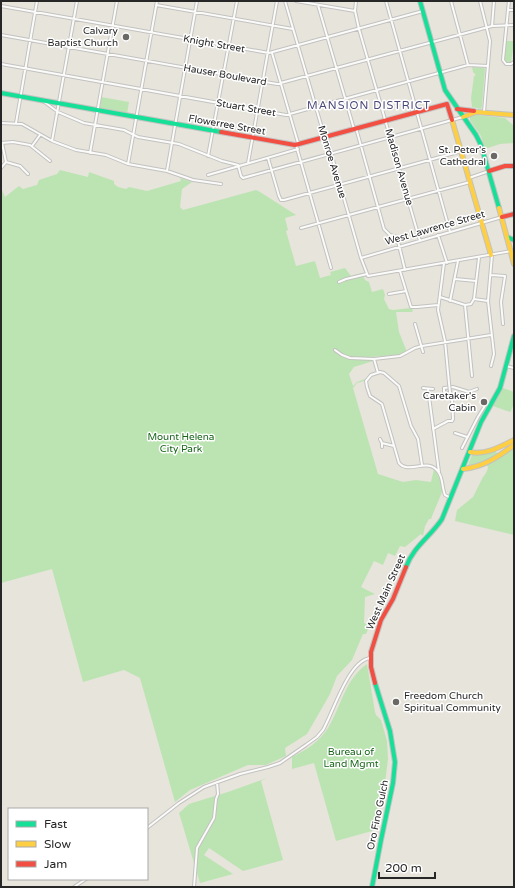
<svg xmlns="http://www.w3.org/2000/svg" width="515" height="888" viewBox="0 0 515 888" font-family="'Varela Round',sans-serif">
  <rect width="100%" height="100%" fill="#e6e4db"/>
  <path fill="#bce4b2" d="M 506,41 L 514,41 L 511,63 L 506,63 L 504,60 Z
    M 472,67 L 484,68 L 485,69 L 482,106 L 481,109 L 472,107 L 471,98 L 474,76 L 476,75 L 473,72 Z
    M 101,97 L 129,102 L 127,114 L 100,109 Z
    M 476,115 L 505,118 L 513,125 L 514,143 L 500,144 L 485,149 L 481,136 L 470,120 L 470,117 Z
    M 60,170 L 88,177 L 89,172 L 114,181 L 114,184 L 118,187 L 126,189 L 129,187 L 147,191 L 181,181 L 180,178 L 192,182 L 182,189 L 180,207 L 183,210 L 256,190 L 260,192 L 296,215 L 285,218 L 288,230 L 286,231 L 296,266 L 315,261 L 320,278 L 331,275 L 330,272 L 345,268 L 351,276 L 362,273 L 365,280 L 369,282 L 372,292 L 383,289 L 385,295 L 384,299 L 389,309 L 393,310 L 411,308 L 413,310 L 412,312 L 396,312 L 399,332 L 407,352 L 401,355 L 369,357 L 373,361 L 354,367 L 349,374 L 353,386 L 357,382 L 365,379 L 364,381 L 357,383 L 353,388 L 378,474 L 403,482 L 416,480 L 431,482 L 434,469 C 439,475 442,484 442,491 C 441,496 433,513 431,519 L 429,519 L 425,526 L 423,536 L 421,534 L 405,547 L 400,546 L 395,556 L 388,553 L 383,565 L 374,561 L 361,587 L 375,594 L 365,597 L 364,623 L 370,625 L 366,634 L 363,634 L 352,660 L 337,676 L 330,694 L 307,734 L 285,748 L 286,756 L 266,765 L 248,765 L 190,790 L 175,802 L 140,678 L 124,670 L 83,682 L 52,569 L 1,583 L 1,188 L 5,197 L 19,186 L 23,189 L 37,185 L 39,180 L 57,174 Z
    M 503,388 L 514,392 L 514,403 L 511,411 L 510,412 L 493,406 Z
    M 503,446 L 496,451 L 498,456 L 481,465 L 467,468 L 472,455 L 479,454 Z
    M 514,446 L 514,535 L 455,521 L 457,510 L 473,497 L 483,477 L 486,473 L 488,468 L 487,464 Z
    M 367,664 L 375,712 L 376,715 L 381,720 L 387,741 L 388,759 L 385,783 L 380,796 L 372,831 L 336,841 L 314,763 L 292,769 L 292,757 C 306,750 319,742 328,728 C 341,707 345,679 367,664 Z
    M 267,778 L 261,781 L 283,860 L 243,871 L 209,848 L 204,855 L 233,874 L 200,883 L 179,813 L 189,804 L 228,792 Z"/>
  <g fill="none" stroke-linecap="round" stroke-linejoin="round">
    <g stroke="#c3c2c1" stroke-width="4">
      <path id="street" d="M 285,1 L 324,135 L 327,139 L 361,258 L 368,276 L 511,251
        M 296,1 L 355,11
        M 356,1 L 355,11 L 359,29 L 420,241
        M 386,1 L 450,232
        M 451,1 L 468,65
        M 480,1 L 490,41 L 484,112
        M 156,5 L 293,29
        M 318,5 L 354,129
        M 1,6 L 269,53 L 423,11
        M 508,10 L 509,1
        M 514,10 L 508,10 L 503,60 L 506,64 L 511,64 L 514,62
        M 492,26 L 494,1
        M 1,35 L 277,84 L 492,26 L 514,25
        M 272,53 L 298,143
        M 1,64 L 286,115 L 468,65 L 488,66
        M 43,101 L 58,112 L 84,123 L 124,130 L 138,137 L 179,144 L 222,161 L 238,165 L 241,176 L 243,178 L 463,117
        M 1,123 L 22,124 L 52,141 L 76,150 L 106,155 L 128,164 L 167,171 L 193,180 L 221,184
        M 16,123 L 37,1
        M 356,128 L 384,229 L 390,235 L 397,237 L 405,270
        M 52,141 L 77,1
        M 1,143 L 13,142 L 30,145 L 50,161
        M 2,143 L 6,162
        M 296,145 L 331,268
        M 32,146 L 40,135
        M 90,153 L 117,1
        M 208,156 L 237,1
        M 268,158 L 279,196 L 281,200 L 284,200 L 462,151
        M 248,163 L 277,1
        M 128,164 L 157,1
        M 1,168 L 6,162 L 20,166 L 28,174
        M 167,171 L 197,1
        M 208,175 L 298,149
        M 469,178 L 489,171
        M 301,228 L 470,182
        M 438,235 L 447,263
        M 361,258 L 502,217
        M 444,263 L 438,310 L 445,341 L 449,383
        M 400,271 L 411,307 L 417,307 L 438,305
        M 491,275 L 505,276 L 501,302 L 503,324
        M 455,279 L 476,281
        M 339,282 L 346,279 L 367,274
        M 389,294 L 406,291
        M 440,297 L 465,305 L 471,304 L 474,299 L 479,258
        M 474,299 L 488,301
        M 450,301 L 458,261
        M 465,305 L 472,376
        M 415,324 L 423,352
        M 335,350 L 342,355 L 350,358 L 374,359 L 378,373
        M 374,359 L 400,356 L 415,348 L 422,346 L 491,335
        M 491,366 L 494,354 L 488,301 L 492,255
        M 506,366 L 514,368
        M 423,388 L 433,389
        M 428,389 L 439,472
        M 450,394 L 444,392 L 444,388 L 453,387 L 469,392 L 477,389
        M 433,429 L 448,421 L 452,421 L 453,419 L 452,399 L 450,392
        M 455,433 L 467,437
        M 380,439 L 382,443 L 394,446
        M 382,447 L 382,443
        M 462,448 L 478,417 L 486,404
        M 422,465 L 418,439 L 411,426 L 399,386 L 384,373 L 380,372 L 371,375 L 366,381 L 367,387 L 370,396 L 382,404 L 399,463 C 409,475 429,456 439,473 C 443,479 442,488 445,495 L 451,498
        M 147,828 L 179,803 L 204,787 L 240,774 L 268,767 L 280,763 L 306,745 L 317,737 L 323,730 C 333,713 348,661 370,658
        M 74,887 L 86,879
        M 194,887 L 197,848 L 214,818 L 216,799 L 218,794 L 217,782"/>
    </g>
    <g stroke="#c3c2c1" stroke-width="6">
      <path id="fast" d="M 420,1 L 445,90 L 476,135 L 481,145 L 499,208
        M 1,93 L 221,132
        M 507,237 L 514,240
        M 406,567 C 413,547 431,536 442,519 L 481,422 L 500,388 L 514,336
        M 372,887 L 381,840 L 393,783 L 395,762 L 390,731 L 375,683"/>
    </g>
    <g stroke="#c3c2c1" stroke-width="6">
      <path id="slow" d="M 463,117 L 476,112 L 514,115
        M 452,120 L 491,255
        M 499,208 L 514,264
        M 470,452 C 486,455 500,447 514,440
        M 463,469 C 483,467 498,457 514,445"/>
    </g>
    <g stroke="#c3c2c1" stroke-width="6">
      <path id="jam" d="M 457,109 L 474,111
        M 221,132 L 295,145 L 447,104 L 452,120
        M 489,171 L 505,166 L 514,166
        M 502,217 L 514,214
        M 375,683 L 371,667 L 371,652 L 381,620 L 393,599 L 406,567"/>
    </g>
    <use href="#street" stroke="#fbfbfa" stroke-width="2"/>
    <use href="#fast" stroke="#16e098" stroke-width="4"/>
    <use href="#slow" stroke="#ffcf43" stroke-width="4"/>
    <use href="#jam" stroke="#f24e42" stroke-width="4"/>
    <g stroke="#c3c2c1" stroke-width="4" stroke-linecap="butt">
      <path id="street-bridge" d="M 449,383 L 450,392"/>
    </g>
    <use href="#street-bridge" stroke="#fbfbfa" stroke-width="2"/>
  </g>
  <g fill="#6a6966" stroke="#fff" stroke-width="1.5">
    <circle cx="126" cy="37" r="4"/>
    <circle cx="494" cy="156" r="4"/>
    <circle cx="484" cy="402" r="4"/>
    <circle cx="396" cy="702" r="4"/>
  </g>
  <g text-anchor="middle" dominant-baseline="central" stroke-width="3" stroke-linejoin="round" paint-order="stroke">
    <g font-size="10" fill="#272727" stroke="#fff" text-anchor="end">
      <text x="118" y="31">Calvary<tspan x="118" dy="12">Baptist Church</tspan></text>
      <text x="486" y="150">St. Peter's<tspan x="486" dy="12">Cathedral</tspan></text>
      <text x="476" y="396">Caretaker's<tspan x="476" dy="12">Cabin</tspan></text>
      <text x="404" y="696" text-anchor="start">Freedom Church<tspan x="404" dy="12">Spiritual Community</tspan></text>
    </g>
    <g font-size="10" fill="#272727" stroke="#fff">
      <text transform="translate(214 44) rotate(10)">Knight Street</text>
      <text transform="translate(225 75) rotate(10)">Hauser Boulevard</text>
      <text transform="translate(246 108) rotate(10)">Stuart Street</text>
      <text transform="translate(227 125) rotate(10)">Flowerree Street</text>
      <text transform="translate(332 162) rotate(73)">Monroe Avenue</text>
      <text transform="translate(399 167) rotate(74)">Madison Avenue</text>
      <text transform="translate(435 228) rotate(-16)">West Lawrence Street</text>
      <text transform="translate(386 592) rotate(-66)">West Main Street</text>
      <text transform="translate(378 815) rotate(-78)">Oro Fino Gulch</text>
    </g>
    <g font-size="10" fill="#176419" stroke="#fff">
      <text x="181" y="437">Mount Helena<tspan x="181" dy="12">City Park</tspan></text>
      <text x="351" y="752">Bureau of<tspan x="351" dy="12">Land Mgmt</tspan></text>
    </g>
    <g font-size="11" letter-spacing="1" fill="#494778" stroke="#fff">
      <text x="369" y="105">MANSION DISTRICT</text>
    </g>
  </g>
  <rect width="515" height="888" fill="none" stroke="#272727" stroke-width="4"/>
  <rect x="8" y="808" width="140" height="72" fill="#ffffff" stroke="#a9a9a9"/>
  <rect x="16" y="821" width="20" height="6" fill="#16e098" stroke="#a9a9a9"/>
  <text x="44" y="828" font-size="12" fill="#272727">Fast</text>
  <rect x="16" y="841" width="20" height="6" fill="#ffcf43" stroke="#a9a9a9"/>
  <text x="44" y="848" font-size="12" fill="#272727">Slow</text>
  <rect x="16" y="861" width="20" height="6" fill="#f24e42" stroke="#a9a9a9"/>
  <text x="44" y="868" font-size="12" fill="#272727">Jam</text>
  <path d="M379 872v6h56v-6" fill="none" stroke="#272727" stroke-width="2"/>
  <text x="385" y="872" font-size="12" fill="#272727" stroke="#ffffff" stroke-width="3" paint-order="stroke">200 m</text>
</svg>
